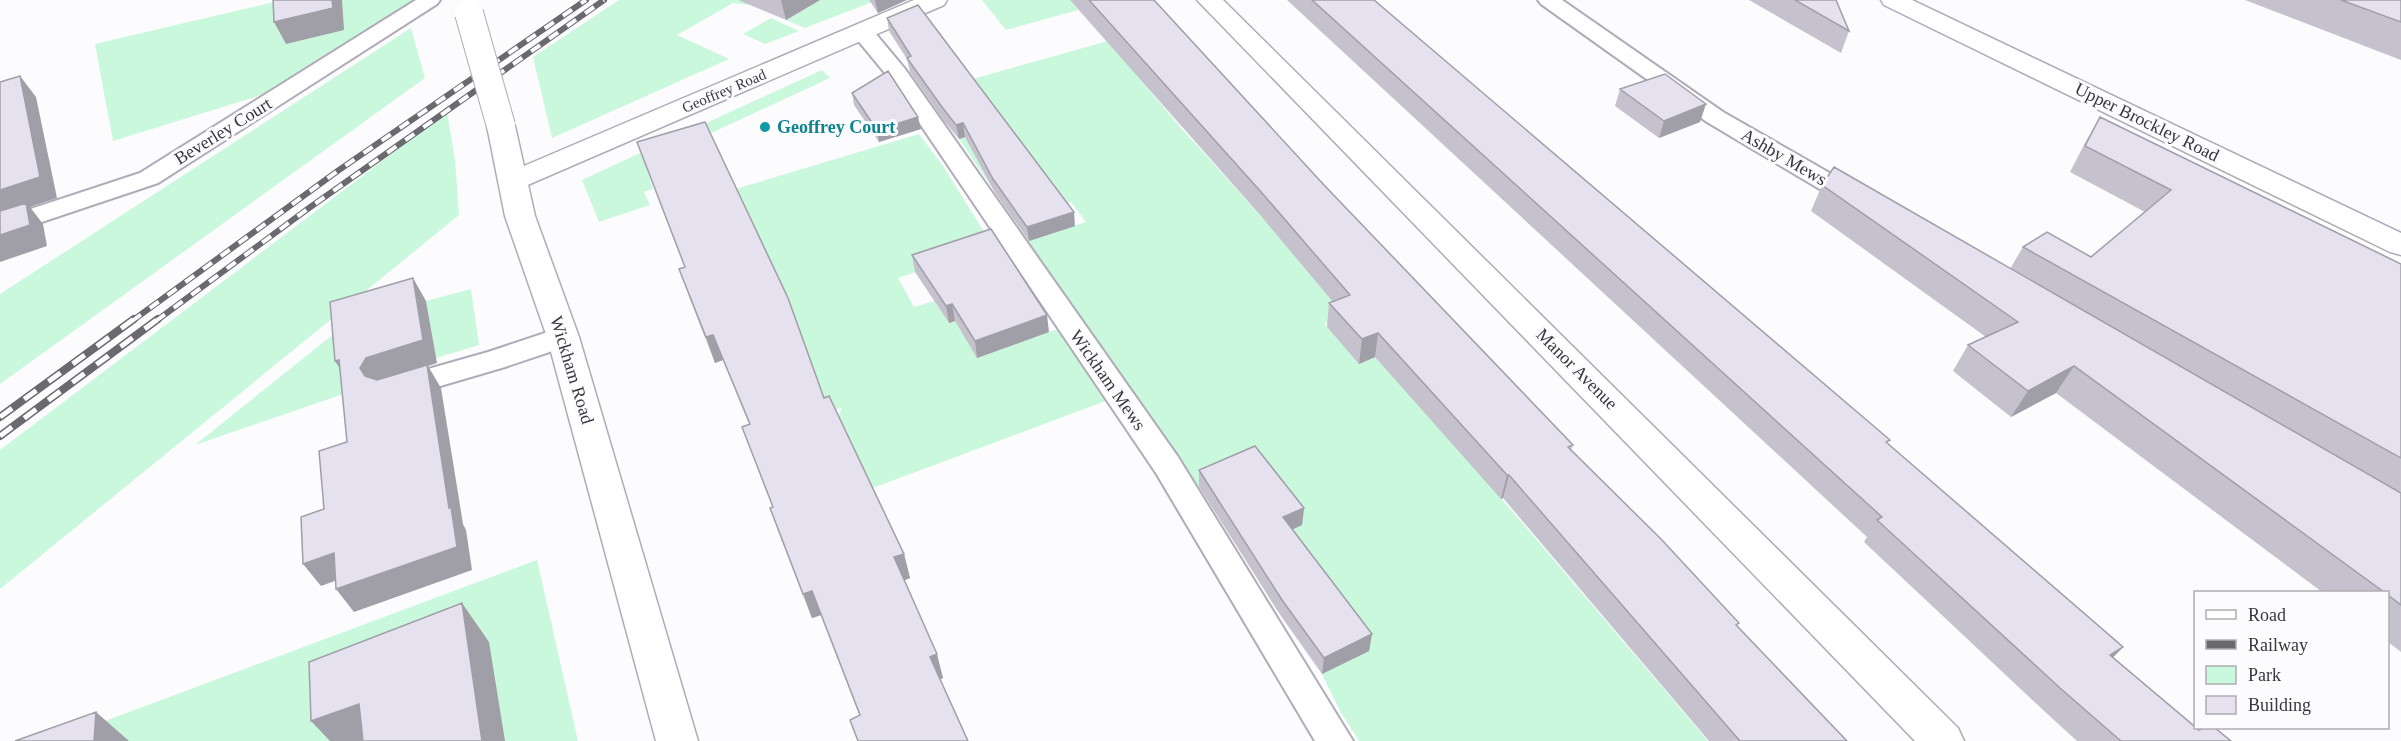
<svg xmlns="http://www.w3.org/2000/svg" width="2401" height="741" viewBox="0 0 2401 741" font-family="Georgia,serif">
  <rect width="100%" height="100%" fill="#fcfbfe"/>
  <path fill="#caf8dc" d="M 283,0 L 411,0 L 412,4 L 262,95 L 113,141 L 95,44 Z
    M 619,0 L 759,0 L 750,5 L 733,3 L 677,35 L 729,59 L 552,138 L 533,57 Z
    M 820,0 L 868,0 L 872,2 L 805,28 L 786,20 Z
    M 982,0 L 1070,0 L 1078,10 L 1006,30 Z
    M 771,18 L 799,31 L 765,44 L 743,34 Z
    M 411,28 L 425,78 L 0,384 L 0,294 Z
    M 1108,41 L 1180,127 L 1271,227 L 1344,315 L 1324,324 L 1359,363 L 1379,355 L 1708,741 L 1359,741 L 1340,711 L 1322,674 L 1323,589 L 1277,611 L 1242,553 L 1255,463 L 1199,487 C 1138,407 1086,322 1027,241 L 1086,222 L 1071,202 L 1013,221 L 1001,204 L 1048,189 L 1036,172 L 991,186 L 959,139 L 1002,125 L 969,80 Z
    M 822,70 L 830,78 L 679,148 L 669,140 Z
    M 447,112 L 455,160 L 459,215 L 0,589 L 0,450 Z
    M 919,134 L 943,166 L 993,246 L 898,278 L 914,307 L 934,301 L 949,323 L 1024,295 L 977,358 L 1066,326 L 1111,399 L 867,490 L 836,421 L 842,408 L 827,410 L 732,190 Z
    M 653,147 L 646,167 L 653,189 L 644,192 L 650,205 L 599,222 L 582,180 Z
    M 471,289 L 479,345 L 436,358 L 426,301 Z
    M 345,325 L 352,391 L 195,445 Z
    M 537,560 L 578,741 L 51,741 Z"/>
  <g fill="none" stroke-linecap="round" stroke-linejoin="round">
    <g stroke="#afabb9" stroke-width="4">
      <path id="service" d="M 416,0 L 440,0 L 437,4 L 158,183 L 0,236 L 0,219 L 140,173 Z
        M 1538,0 L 1562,0 L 1723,112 L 1868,195 L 1872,201 L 1868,207 L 1859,209 L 1850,207 L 1707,122 L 1541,4 Z
        M 862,26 L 870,27 L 905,69 L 1178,457 L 1353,741 L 1315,741 L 1156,473 L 889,78 L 851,32 L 854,27 Z
        M 563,327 L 573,330 L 577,337 L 573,344 L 505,367 L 396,399 L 386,395 L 382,388 L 386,381 L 488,352 Z"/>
    </g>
    <g stroke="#afabb9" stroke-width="3">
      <path id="minor" d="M 914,0 L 947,0 L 944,5 L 523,187 L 513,190 L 503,187 L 499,181 L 503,175 Z
        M 1197,0 L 1223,0 L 1958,728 L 1964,741 L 1915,741 Z
        M 1881,0 L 1912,0 L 2401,233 L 2401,255 L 2390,252 L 1884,5 Z"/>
    </g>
    <g stroke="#afabb9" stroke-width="3">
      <path id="tertiary" d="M 501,118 L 511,120 L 515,126 L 535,216 L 579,337 L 698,741 L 656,741 L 547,337 L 505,216 L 487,126 L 491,120 Z"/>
    </g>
    <use href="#service" fill="#fff" fill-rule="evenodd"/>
    <use href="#minor" fill="#fff" fill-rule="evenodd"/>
    <use href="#tertiary" fill="#fff" fill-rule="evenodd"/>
    <g stroke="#6a696e" stroke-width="6">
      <path id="rail-far1" d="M 132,321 L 339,170 L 586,0
        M 156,321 L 309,208 L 604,0"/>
    </g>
    <g stroke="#6a696e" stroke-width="8">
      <path id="rail" d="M 0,417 L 134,319
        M 0,436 L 158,319"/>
    </g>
    <use href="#rail-far1" stroke="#fcfbfe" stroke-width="4" stroke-dasharray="11" stroke-linecap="butt"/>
    <use href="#rail" stroke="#fcfbfe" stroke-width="5" stroke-dasharray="15" stroke-linecap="butt"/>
    <g stroke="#afabb9" stroke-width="30" stroke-linecap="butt">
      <path id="tertiary-bridge" d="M 469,13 L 501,126"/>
    </g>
    <use href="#tertiary-bridge" stroke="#fff" stroke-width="28"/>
  </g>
  <path fill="#c5c2ce" d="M 738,0 L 820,0 L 786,20 Z
    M 869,0 L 907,0 L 878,13 Z
    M 1070,0 L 1154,0 L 1324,185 L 1573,445 L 1571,450 L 1847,741 L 1709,741 L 1503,498 L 1501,499 L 1375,357 L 1359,364 L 1327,327 L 1329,303 L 1333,302 L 1261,216 Z
    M 1287,0 L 1374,0 L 2123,647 L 2113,657 L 2199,730 L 2231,741 L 2077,741 L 2042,709 L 1864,542 L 1867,537 Z
    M 1749,0 L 1836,0 L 1849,31 L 1841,53 Z
    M 2245,0 L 2401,0 L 2401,60 Z
    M 887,18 L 1075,226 L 1029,241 L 995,193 L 965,137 L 959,139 L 944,121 L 910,72 L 907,59 L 889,31 Z
    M 1620,89 L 1700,122 L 1659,138 L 1615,106 Z
    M 852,93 L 921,129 L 879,142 L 854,105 Z
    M 2100,117 L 2401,264 L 2401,652 L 2388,642 L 2388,592 L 2322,592 L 2056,393 L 2011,417 L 1953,371 L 1968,345 L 1986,337 L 1811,211 L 1822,185 L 2010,269 L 2023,247 L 2091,257 L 2145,212 L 2070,172 L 2085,143 Z
    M 912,255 L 1049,332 L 977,358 L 955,321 L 949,323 L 915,272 Z
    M 688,294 L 824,398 L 904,554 L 910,578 L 904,580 L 943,678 L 860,716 L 821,615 L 812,618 L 779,533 L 770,508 L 773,507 L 749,424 L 723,360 L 715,363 Z
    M 1199,470 L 1304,508 L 1302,525 L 1292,530 L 1372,634 L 1369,651 L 1322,674 L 1281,616 L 1199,487 Z"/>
  <path fill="#a09ea7" d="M 332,0 L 342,0 L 344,30 L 286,44 L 274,22 Z
    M 781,0 L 820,0 L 786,20 Z
    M 875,0 L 907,0 L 878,13 Z
    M 20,76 L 36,97 L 57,198 L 30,207 L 43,224 L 47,246 L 0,262 L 0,190 Z
    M 1706,104 L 1700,122 L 1659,138 L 1664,121 Z
    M 918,117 L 921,129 L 879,142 L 877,130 Z
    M 963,123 L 965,137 L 959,139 L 956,125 Z
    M 1074,212 L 1075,226 L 1029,241 L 1027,227 Z
    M 413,278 L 426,301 L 437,363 L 428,366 L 441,388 L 463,524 L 466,530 L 472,570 L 354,612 L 336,589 L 449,508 L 360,368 Z
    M 952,304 L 955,321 L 949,323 L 946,306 Z
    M 1047,315 L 1049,332 L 977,358 L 975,341 Z
    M 1378,333 L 1375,357 L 1359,364 L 1362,339 Z
    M 713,335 L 723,360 L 715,363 L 706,337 Z
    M 339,360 L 350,384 L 335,361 Z
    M 2074,366 L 2056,393 L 2011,417 L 2028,391 Z
    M 1507,475 L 1509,475 L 1503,498 L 1501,499 Z
    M 1304,508 L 1302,525 L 1282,534 L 1283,517 Z
    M 334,553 L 351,575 L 321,586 L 303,564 Z
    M 904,554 L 910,578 L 901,582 L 894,557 Z
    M 812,591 L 821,615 L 812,618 L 803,594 Z
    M 462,603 L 489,642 L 505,741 L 482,741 Z
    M 1372,634 L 1369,651 L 1322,674 L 1324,658 Z
    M 2123,647 L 2103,668 L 2110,655 Z
    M 937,654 L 943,678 L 937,681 L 930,657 Z
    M 359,704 L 392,741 L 330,741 L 311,721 Z
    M 96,712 L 129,741 L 94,741 Z"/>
  <path fill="#e5e1ef" stroke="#a09ea7" stroke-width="1.5" d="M 273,0 L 332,0 L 333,8 L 274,22 Z
    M 1089,0 L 1154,0 L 1324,185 L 1573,445 L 1568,447 L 1661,539 L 1739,623 L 1736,625 L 1847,741 L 1740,741 L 1509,475 L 1507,475 L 1378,333 L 1362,339 L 1329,303 L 1350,295 L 1262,193 Z
    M 1312,0 L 1374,0 L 1890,440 L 1886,442 L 2123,647 L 2110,655 L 2199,730 L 2203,728 L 2215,728 L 2231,741 L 2121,741 L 2060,688 L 1877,520 L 1882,517 Z
    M 1795,0 L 1836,0 L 1849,31 Z
    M 2341,0 L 2401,0 L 2401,22 Z
    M 918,5 L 1074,212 L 1027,227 L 993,179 L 963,123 L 956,125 L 942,107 L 907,58 L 911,56 L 887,18 Z
    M 888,71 L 918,117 L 877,130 L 852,93 Z
    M 1665,74 L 1706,104 L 1664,121 L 1620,89 Z
    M 20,76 L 40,177 L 0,190 L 0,82 Z
    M 2100,117 L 2401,264 L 2401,458 L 2023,247 L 2047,232 L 2091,257 L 2171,190 L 2085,146 Z
    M 705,122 L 788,298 L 824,398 L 829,396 L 904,554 L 894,557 L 937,654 L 930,657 L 968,741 L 858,741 L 850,720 L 860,715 L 812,591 L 803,594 L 770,508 L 773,507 L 742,427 L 750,424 L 713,335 L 706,337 L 679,269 L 685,267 L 637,142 Z
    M 1834,167 L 2401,493 L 2401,605 L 2388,595 L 2388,592 L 2384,592 L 2074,366 L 2028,391 L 1968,345 L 2018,322 L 1822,185 Z
    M 26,203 L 30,225 L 0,235 L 0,211 Z
    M 991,229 L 1047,315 L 975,341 L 952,304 L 946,306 L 912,255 Z
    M 413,278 L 423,340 L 366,358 L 360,368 L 365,376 L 377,380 L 427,365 L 449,508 L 451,507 L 457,547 L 336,589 L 334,553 L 303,564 L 301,517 L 324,509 L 319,451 L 347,442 L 339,360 L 335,361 L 330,302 Z
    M 1255,446 L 1304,508 L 1283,517 L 1372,634 L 1324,658 L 1282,600 L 1199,470 Z
    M 462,603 L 482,741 L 363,741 L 359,704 L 311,721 L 309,662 Z
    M 96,712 L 94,741 L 15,741 Z"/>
  <circle fill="#0f9aa8" stroke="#fcfbfe" stroke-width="2" cx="765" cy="127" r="6"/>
  <g text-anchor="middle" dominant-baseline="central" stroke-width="6" stroke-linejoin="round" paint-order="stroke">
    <g font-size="15" fill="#39373d" stroke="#fcfbfe">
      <text transform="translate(724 91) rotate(-23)">Geoffrey Road</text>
    </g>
    <g font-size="18" fill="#39373d" stroke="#fcfbfe">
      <text transform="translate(2147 122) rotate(26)">Upper Brockley Road</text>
      <text transform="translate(223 131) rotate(-32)">Beverley Court</text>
      <text transform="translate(1784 157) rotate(30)">Ashby Mews</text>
      <text transform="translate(1577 369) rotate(45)">Manor Avenue</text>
      <text transform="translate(572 370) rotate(73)">Wickham Road</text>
      <text transform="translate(1108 380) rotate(55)">Wickham Mews</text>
    </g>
    <g font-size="18" font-weight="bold" fill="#0d838f" stroke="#fcfbfe" text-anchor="start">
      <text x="777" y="127">Geoffrey Court</text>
    </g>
  </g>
  <rect x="2194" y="591" width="195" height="138" fill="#fcfbfe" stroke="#aeadb1" stroke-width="1.5"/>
  <rect x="2206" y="610" width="30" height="9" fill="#ffffff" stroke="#aeadb1" stroke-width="1.5"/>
  <text x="2248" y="621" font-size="18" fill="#39373d">Road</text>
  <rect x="2206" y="640" width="30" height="9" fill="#6a696e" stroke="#aeadb1" stroke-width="1.5"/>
  <text x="2248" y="651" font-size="18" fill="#39373d">Railway</text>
  <rect x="2206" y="666" width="30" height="18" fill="#caf8dc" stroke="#aeadb1" stroke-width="1.5"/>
  <text x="2248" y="681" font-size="18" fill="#39373d">Park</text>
  <rect x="2206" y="696" width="30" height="18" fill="#e5e1ef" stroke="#aeadb1" stroke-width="1.5"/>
  <text x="2248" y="711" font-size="18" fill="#39373d">Building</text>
</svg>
